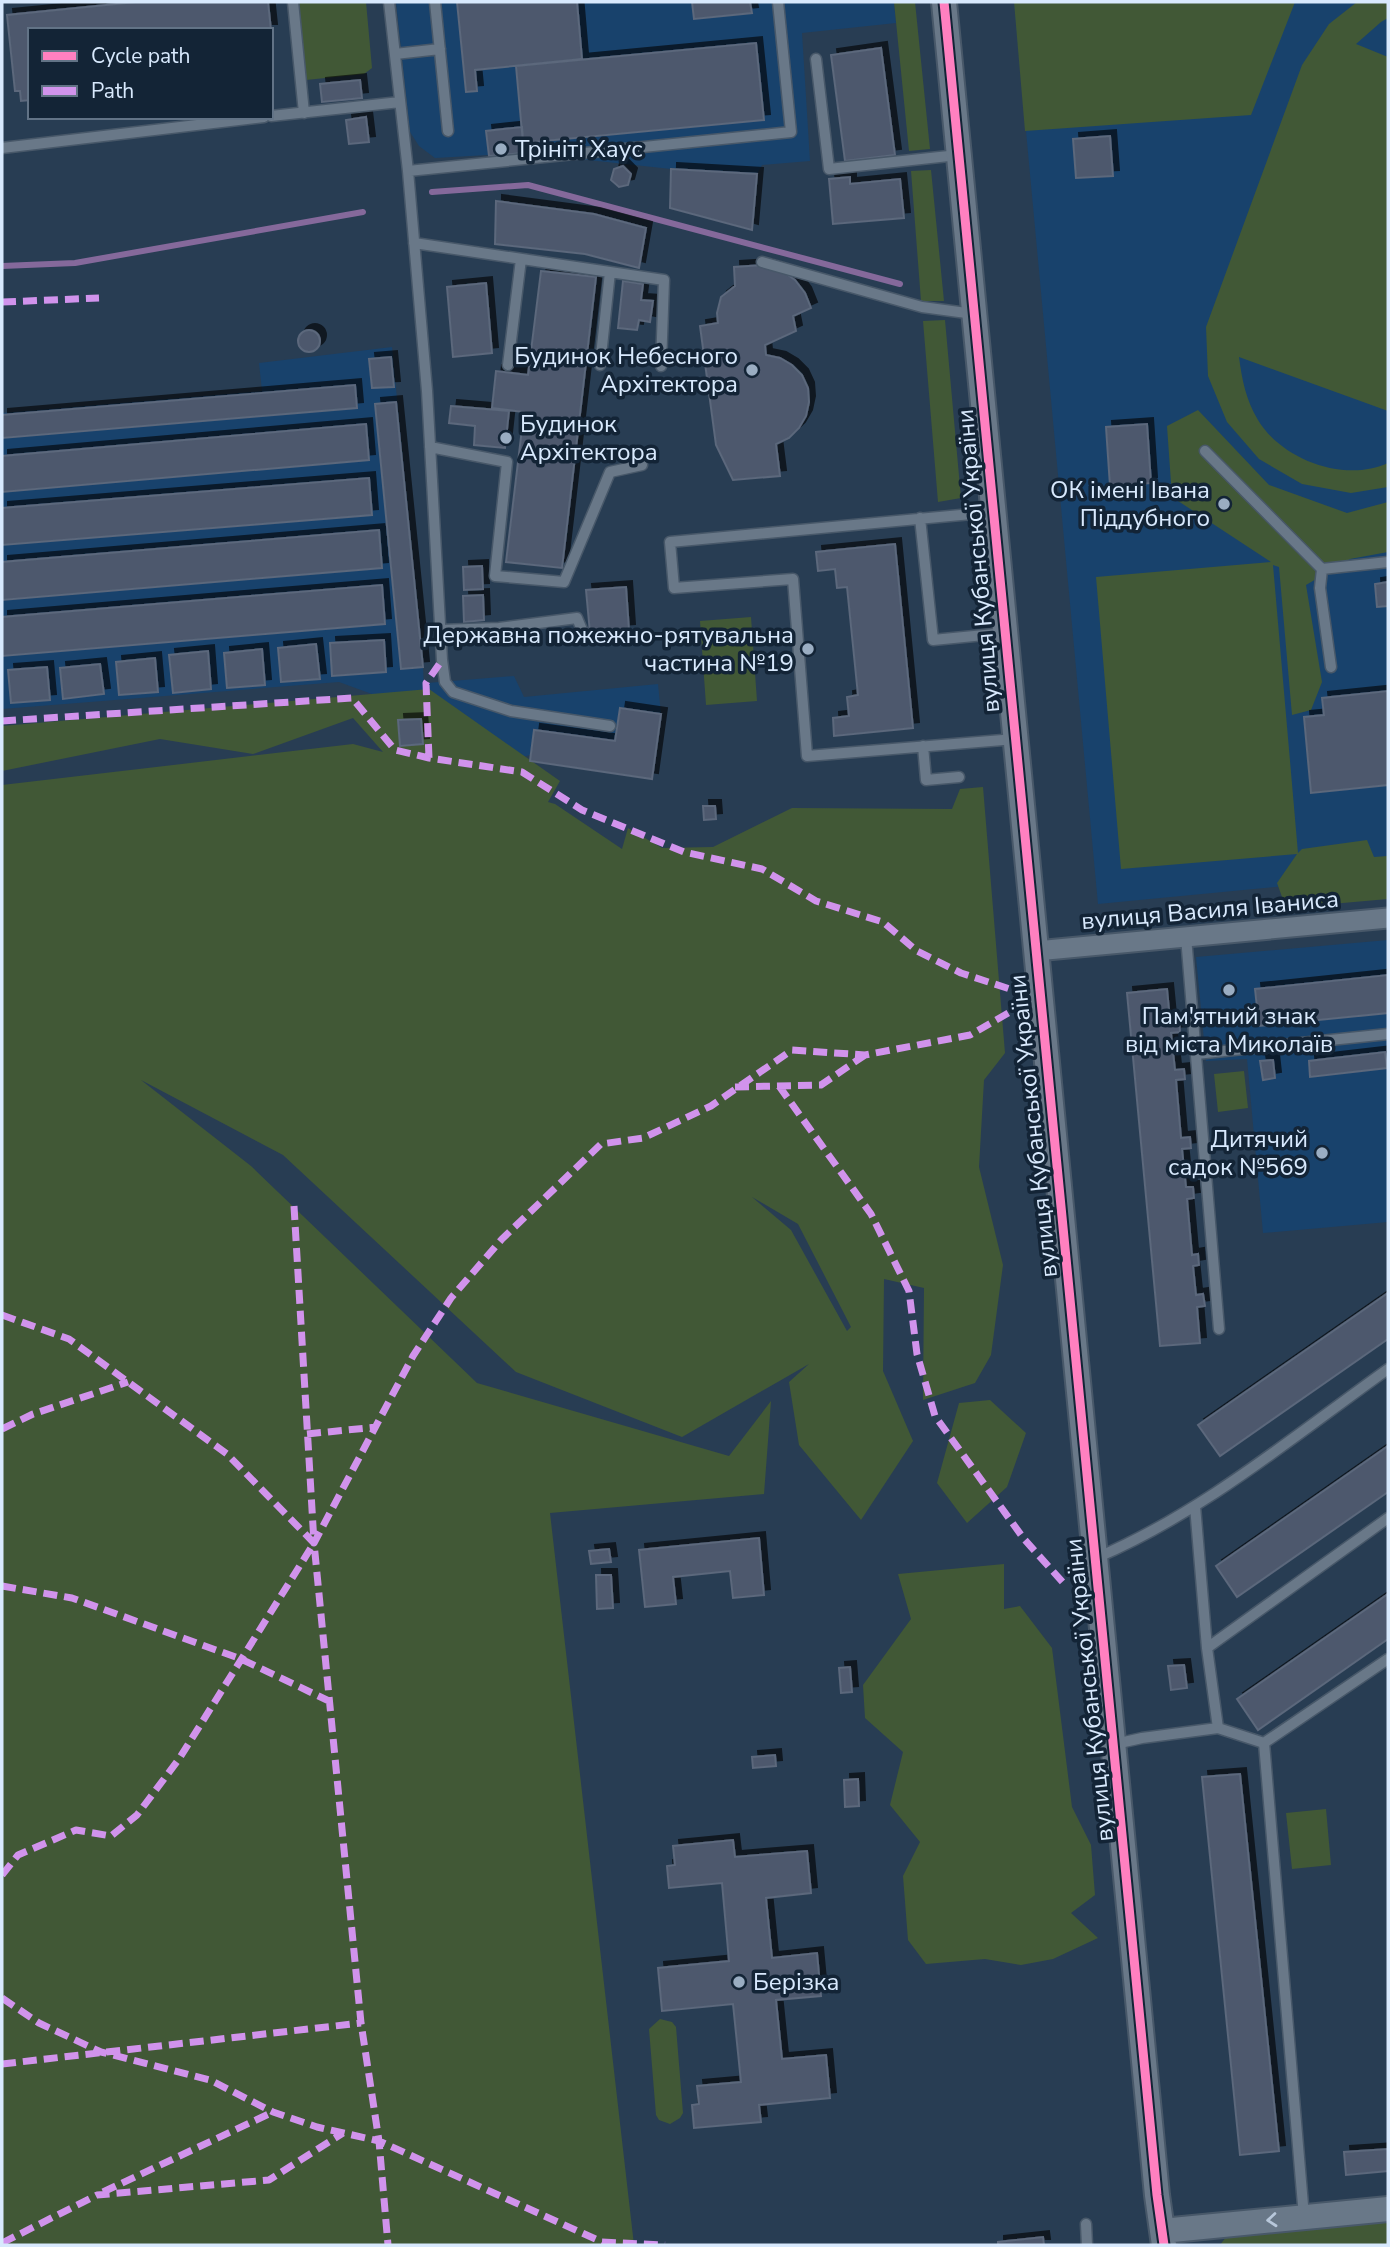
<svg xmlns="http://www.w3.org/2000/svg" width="1390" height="2247" viewBox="0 0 1390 2247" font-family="'Nunito Sans',sans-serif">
  <defs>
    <filter id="shadow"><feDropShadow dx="6" dy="-6" stdDeviation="0" flood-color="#0009"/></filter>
  </defs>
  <rect width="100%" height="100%" fill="#283d53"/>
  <path fill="#18426c" d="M 396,2 L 894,2 L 896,23 L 802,33 L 810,161 L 762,165 L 757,174 L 671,169 L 524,153 L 435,158 L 419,146 L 410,132 Z
    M 1014,2 L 1388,2 L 1388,876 L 1098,904 Z
    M 392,347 L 423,667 L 427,746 L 391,701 L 339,682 L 2,709 L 2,413 L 262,391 L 259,363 Z
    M 514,676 L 524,697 L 658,684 L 661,714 L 652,779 L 530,761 L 530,755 L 508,761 L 431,754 L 427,683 Z
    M 1388,940 L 1388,1222 L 1263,1233 L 1247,1059 L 1206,1061 L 1196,957 Z"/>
  <path fill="#415836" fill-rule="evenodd" d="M 299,2 L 366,2 L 372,68 L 364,74 L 306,80 Z
    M 894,2 L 915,2 L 930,149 L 909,151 Z
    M 1014,2 L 1295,2 L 1251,115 L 1025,131 Z
    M 1357,2 L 1388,2 L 1388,18 L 1381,22 L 1356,44 L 1388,57 L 1388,411 L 1239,357 C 1242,380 1246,400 1258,420 C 1282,460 1345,483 1388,463 L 1388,487 L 1351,493 L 1302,484 L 1259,459 L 1227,422 L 1208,376 L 1206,327 L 1302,65 L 1329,24 Z
    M 931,170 L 944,301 L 921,301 L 911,171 Z
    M 945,320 L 961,498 L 938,502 L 923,321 Z
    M 1198,410 L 1269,485 L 1347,513 L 1388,502 L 1388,552 L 1350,559 L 1306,585 L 1322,682 L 1311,710 L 1292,715 L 1279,567 L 1273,565 L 1298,853 L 1302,849 L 1367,840 L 1374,857 L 1388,856 L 1388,899 L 1286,908 L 1277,883 L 1297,854 L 1121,869 L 1096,577 L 1271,562 L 1172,497 L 1167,426 Z
    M 751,617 L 757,701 L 706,705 L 700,621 Z
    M 429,689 L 560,781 L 548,802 L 555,804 L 622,849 L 628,828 L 662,848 L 713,847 L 792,808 L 952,809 L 960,789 L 983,787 L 1005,1053 L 984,1080 L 979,1167 L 1003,1265 L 991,1355 L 975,1383 L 923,1400 L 924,1288 L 884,1279 L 883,1371 L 913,1441 L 861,1520 L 799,1445 L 789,1382 L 809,1364 L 682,1437 L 516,1372 L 283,1155 L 141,1080 L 251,1166 L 477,1383 L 729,1456 L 771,1401 L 764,1494 L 550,1513 L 634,2245 L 2,2245 L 2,785 L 353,744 L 383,752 L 353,718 L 253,754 L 160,739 L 2,771 L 2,726 ZM 752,1197 L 798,1224 L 851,1327 L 847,1331 L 791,1230 Z
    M 1244,1071 L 1248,1108 L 1218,1112 L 1214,1074 Z
    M 990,1400 L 1026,1433 L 1007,1487 L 967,1523 L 937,1483 L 959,1403 Z
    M 1004,1564 L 1004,1609 L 1020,1606 L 1052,1648 L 1072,1807 L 1091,1845 L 1095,1895 L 1071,1913 L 1098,1938 L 1053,1959 L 1021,1965 L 985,1959 L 926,1964 L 908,1940 L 903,1876 L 920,1842 L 890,1805 L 903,1752 L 865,1718 L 863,1685 L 911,1619 L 898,1574 Z
    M 1326,1809 L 1331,1865 L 1292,1869 L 1286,1813 Z
    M 660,2019 L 672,2022 L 676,2027 L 683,2113 L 680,2118 L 670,2124 L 659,2120 L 656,2115 L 649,2029 Z
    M 1388,2222 L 1388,2245 L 1220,2245 L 1226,2237 Z"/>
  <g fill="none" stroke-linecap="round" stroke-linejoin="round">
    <path stroke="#85699b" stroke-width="6" d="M 432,192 L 528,185 L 900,284
      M 2,266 L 75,263 L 363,212"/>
  </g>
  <path fill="#4d596d" stroke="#5b677b" stroke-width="2" filter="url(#shadow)" d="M 136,2 L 268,2 L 271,30 L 30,30 L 30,100 L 21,101 L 20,91 L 15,91 L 7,15 Z
    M 457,2 L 577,2 L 582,59 L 475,70 L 477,91 L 466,92 Z
    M 692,2 L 750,2 L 752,13 L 694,19 Z
    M 756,43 L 764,120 L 523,143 L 516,66 Z
    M 881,48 L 895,155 L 845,161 L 831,55 Z
    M 360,80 L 362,98 L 322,102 L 320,84 Z
    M 366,117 L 369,142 L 349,144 L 346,120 Z
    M 522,127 L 524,153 L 489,156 L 486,131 Z
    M 1110,136 L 1113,176 L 1076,178 L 1073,139 Z
    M 623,166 L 631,174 L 628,185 L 619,187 L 611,180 L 614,169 Z
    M 671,169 L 757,174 L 752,230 L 670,208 Z
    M 850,177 L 850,184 L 900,179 L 904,218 L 833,224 L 829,179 Z
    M 496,201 L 594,214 L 646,228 L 639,268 L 585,254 L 495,244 Z
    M 765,265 L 781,270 L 795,280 L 805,293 L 811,308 L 793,316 L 796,331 L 765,345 L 766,355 L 780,358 L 792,365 L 802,375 L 808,388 L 809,402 L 806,416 L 799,428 L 789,438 L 776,444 L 780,476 L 733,480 L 716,445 L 700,326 L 718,323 L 717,313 L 721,297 L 735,286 L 734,267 Z
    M 541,271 L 596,277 L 562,568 L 506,562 L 524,412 L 492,408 L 496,371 L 528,375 Z
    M 623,281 L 643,284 L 641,300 L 653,301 L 650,322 L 639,320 L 637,330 L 618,328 Z
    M 486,283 L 492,353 L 453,357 L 447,287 Z
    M298 341a11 11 0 1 1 22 0a11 11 0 1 1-22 0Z
    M 391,357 L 394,387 L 372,388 L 369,359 Z
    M 355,385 L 357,408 L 2,438 L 2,415 Z
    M 396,402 L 423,667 L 401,669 L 375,404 Z
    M 451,406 L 509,411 L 505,448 L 474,445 L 475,426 L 449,423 Z
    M 366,424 L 369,460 L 2,492 L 2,456 Z
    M 1147,424 L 1151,483 L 1110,486 L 1106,427 Z
    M 369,478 L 372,515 L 2,545 L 2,508 Z
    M 379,530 L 382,568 L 2,600 L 2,562 Z
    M 895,544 L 913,728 L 834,736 L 833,718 L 849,716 L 847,697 L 858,695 L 847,587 L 837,588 L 835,569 L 818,571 L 816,552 Z
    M 482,566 L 483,589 L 464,590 L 463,567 Z
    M 1388,582 L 1388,606 L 1377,607 L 1375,584 Z
    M 382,585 L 385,624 L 2,656 L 2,617 Z
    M 626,587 L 629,630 L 590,633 L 586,590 Z
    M 483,595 L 484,620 L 464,622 L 463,596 Z
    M 384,640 L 386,672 L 332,676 L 330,643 Z
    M 316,644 L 320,679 L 281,682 L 278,648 Z
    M 262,649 L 265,685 L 227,688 L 224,653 Z
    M 208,651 L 211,689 L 173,693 L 169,655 Z
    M 155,658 L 158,692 L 119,695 L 116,662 Z
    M 100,664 L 104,694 L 63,699 L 60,668 Z
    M 47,667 L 50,700 L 11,703 L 8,670 Z
    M 1388,691 L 1388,785 L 1311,793 L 1304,717 L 1324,715 L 1322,698 Z
    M 620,708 L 661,714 L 652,779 L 530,761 L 534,730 L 615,741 Z
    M 421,719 L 423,744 L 400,746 L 398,720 Z
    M 703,806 L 715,806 L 716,819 L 704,820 Z
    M 1388,975 L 1388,1013 L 1259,1026 L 1255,989 Z
    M 1167,989 L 1170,1020 L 1179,1019 L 1180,1032 L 1171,1033 L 1175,1070 L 1184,1069 L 1185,1079 L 1176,1080 L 1181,1138 L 1190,1137 L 1191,1148 L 1182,1149 L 1186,1187 L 1193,1187 L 1194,1198 L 1187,1199 L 1192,1255 L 1198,1254 L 1199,1265 L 1193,1266 L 1196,1295 L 1203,1294 L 1205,1306 L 1197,1307 L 1200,1343 L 1160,1346 L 1127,993 Z
    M 1385,1052 L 1387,1068 L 1310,1077 L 1309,1061 Z
    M 1273,1060 L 1275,1078 L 1263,1080 L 1260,1061 Z
    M 1388,1293 L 1388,1339 L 1220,1456 L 1198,1425 Z
    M 1388,1446 L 1388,1492 L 1237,1597 L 1216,1566 Z
    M 759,1538 L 764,1595 L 733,1598 L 730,1571 L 673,1577 L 676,1604 L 645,1607 L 639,1550 Z
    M 609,1549 L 611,1562 L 591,1564 L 589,1551 Z
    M 596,1575 L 611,1575 L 613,1608 L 597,1609 Z
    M 1388,1594 L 1388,1639 L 1258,1730 L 1237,1699 Z
    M 1184,1665 L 1187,1688 L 1171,1690 L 1168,1666 Z
    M 850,1667 L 852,1692 L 841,1693 L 839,1668 Z
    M 775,1755 L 776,1766 L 753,1768 L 752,1757 Z
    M 1240,1774 L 1279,2151 L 1240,2155 L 1202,1777 Z
    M 858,1779 L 859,1806 L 845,1807 L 844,1780 Z
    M 733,1840 L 735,1857 L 807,1851 L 811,1893 L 766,1898 L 772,1958 L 817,1953 L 821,1996 L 776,2000 L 782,2059 L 826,2055 L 830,2098 L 759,2105 L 761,2122 L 694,2128 L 692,2105 L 699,2104 L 697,2086 L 741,2082 L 733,2004 L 662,2011 L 658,1968 L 729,1961 L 722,1883 L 669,1888 L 667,1866 L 675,1865 L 673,1846 Z
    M 1388,2149 L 1388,2171 L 1346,2175 L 1344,2152 Z
    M 1043,2237 L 1044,2245 L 998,2245 L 998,2242 Z"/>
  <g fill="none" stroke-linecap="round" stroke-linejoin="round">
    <g stroke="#485869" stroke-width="13">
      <path id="service" d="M 293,2 L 304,113
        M 389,2 L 408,171 L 427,391 L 442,660 L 445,682 L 453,692 L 511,711 L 610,726
        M 435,2 L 448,131
        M 395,54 L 440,49
        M 816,59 L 829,169 L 958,155
        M 271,116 L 400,102
        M 2,148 L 264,117
        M 408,171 L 791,132 L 778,2
        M 414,243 L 664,280 L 661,366
        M 762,262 L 922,307 L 974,314
        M 508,365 L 521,259
        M 600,365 L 610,272
        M 430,447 L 507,462 L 495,576 L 564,582 L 610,472 L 642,465
        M 1205,451 L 1322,569 L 1388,562
        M 993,512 L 670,542 L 674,588 L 793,579 L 807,756 L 1015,739
        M 920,518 L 933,640 L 1005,633
        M 1322,569 L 1320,588 L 1331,667
        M 440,630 L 499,628 L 577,618 L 585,637 L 639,636
        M 923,746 L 926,780 L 959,777
        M 1186,937 L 1219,1329
        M 1196,1054 L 1388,1034
        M 1195,1506 L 1207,1648
        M 1096,1558 C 1202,1513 1294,1436 1388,1369
        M 1218,1728 L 1207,1648 L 1388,1518
        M 1264,1743 L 1304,2217
        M 1115,1744 L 1142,1738 L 1218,1728 L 1264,1743 L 1388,1659
        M 1086,2224 L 1087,2245"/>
    </g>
    <g stroke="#485869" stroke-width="23">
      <path id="minor" d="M 1036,951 L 1388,918"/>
    </g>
    <g stroke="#485869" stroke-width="28">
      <path id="tertiary" d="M 944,2 L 1157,2195 L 1164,2245
        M 1162,2231 L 1388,2209"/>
    </g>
    <use href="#service" stroke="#697888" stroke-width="10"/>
    <use href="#minor" stroke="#697888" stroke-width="19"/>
    <use href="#tertiary" stroke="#697888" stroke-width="24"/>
    <path stroke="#d193ec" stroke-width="7" stroke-dasharray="14 7" stroke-linecap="butt" d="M 2,302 L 99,298
      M 2,721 L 352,698 L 395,750 L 429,758 L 522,772 L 582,810 L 684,852 L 762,869 L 816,901 L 883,922 L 917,951 L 961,973 L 1019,992
      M 429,758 L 426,683 L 442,660
      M 779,1086 L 871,1214 L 909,1291 L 917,1354 L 935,1416 L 1024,1539 L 1067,1587
      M 735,1087 L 821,1085 L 865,1055
      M 294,1206 L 314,1543 L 413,1356 L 451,1298 L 502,1239 L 601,1144 L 643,1138 L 711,1106 L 792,1050 L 865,1055 L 970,1035 L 1022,1005
      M 2,1315 L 69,1339 L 227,1454 L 314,1543 L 361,2023 L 379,2141 L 388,2245
      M 2,1429 L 33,1414 L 128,1382
      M 307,1434 L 377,1427
      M 2,1586 L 72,1598 L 241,1659 L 329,1701
      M 2,1875 L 18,1855 L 76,1830 L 111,1836 L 137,1815 L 179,1759 L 314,1543
      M 2,1998 L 39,2023 L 101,2052 L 210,2080 L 273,2112 L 317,2127 L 379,2141 L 602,2242 L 665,2245
      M 2,2064 L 361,2023
      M 103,2192 L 273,2112
      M 2,2243 L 97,2195 L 269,2180 L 343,2133"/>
    <g stroke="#132436" stroke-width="13">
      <path id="cycleway" d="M 944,2 L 1157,2195 L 1164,2245"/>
    </g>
    <use href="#cycleway" stroke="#ff80c0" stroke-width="9"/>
  </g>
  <defs><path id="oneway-chevron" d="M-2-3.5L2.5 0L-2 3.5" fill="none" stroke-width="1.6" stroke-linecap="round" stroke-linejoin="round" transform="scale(1.75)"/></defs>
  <use stroke="#b7c7da" href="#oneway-chevron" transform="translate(1272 2220) rotate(175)"/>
  <g fill="#9aadc2" stroke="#132436" stroke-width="2.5">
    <circle cx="501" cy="149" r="7"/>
    <circle cx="752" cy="370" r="7"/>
    <circle cx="506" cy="438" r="7"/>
    <circle cx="1224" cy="504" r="7"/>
    <circle cx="808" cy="649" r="7"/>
    <circle cx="1229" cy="990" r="7"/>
    <circle cx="1322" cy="1153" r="7"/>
    <circle cx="739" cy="1982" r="7"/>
  </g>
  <g text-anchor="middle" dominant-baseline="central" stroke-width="7" stroke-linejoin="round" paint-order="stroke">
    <g font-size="24" fill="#d8e9fd" stroke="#132436" text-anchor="end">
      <text x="515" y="149" text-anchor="start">Трініті Хаус</text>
      <text x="738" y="356">Будинок Небесного<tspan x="738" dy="28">Архітектора</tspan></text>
      <text x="520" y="424" text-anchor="start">Будинок<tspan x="520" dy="28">Архітектора</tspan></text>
      <text x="1210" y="490">ОК імені Івана<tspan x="1210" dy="28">Піддубного</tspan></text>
      <text x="794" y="635">Державна пожежно-рятувальна<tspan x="794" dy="28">частина №19</tspan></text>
      <text x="1229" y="1016" text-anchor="middle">Пам'ятний знак<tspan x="1229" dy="28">від міста Миколаїв</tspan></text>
      <text x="1308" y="1139">Дитячий<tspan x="1308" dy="28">садок №569</tspan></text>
      <text x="753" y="1982" text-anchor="start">Берізка</text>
    </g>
    <g font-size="24" fill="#d8e9fd" stroke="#132436">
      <text transform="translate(978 561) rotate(-95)">вулиця Кубанської України</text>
      <text transform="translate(1210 910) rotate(-5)">вулиця Василя Іваниса</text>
      <text transform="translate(1033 1126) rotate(-96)">вулиця Кубанської України</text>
      <text transform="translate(1089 1690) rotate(-96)">вулиця Кубанської України</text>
    </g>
  </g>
  <rect width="1390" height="2247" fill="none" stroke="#d8e9fd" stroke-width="7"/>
  <rect x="28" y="28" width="245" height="91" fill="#132436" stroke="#627386" stroke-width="2"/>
  <rect x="42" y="51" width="35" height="10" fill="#ff80c0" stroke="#627386" stroke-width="2"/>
  <text x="91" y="63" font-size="21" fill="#d8e9fd">Cycle path</text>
  <rect x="42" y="86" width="35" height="10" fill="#d193ec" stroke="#627386" stroke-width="2"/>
  <text x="91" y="98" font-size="21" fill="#d8e9fd">Path</text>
</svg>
